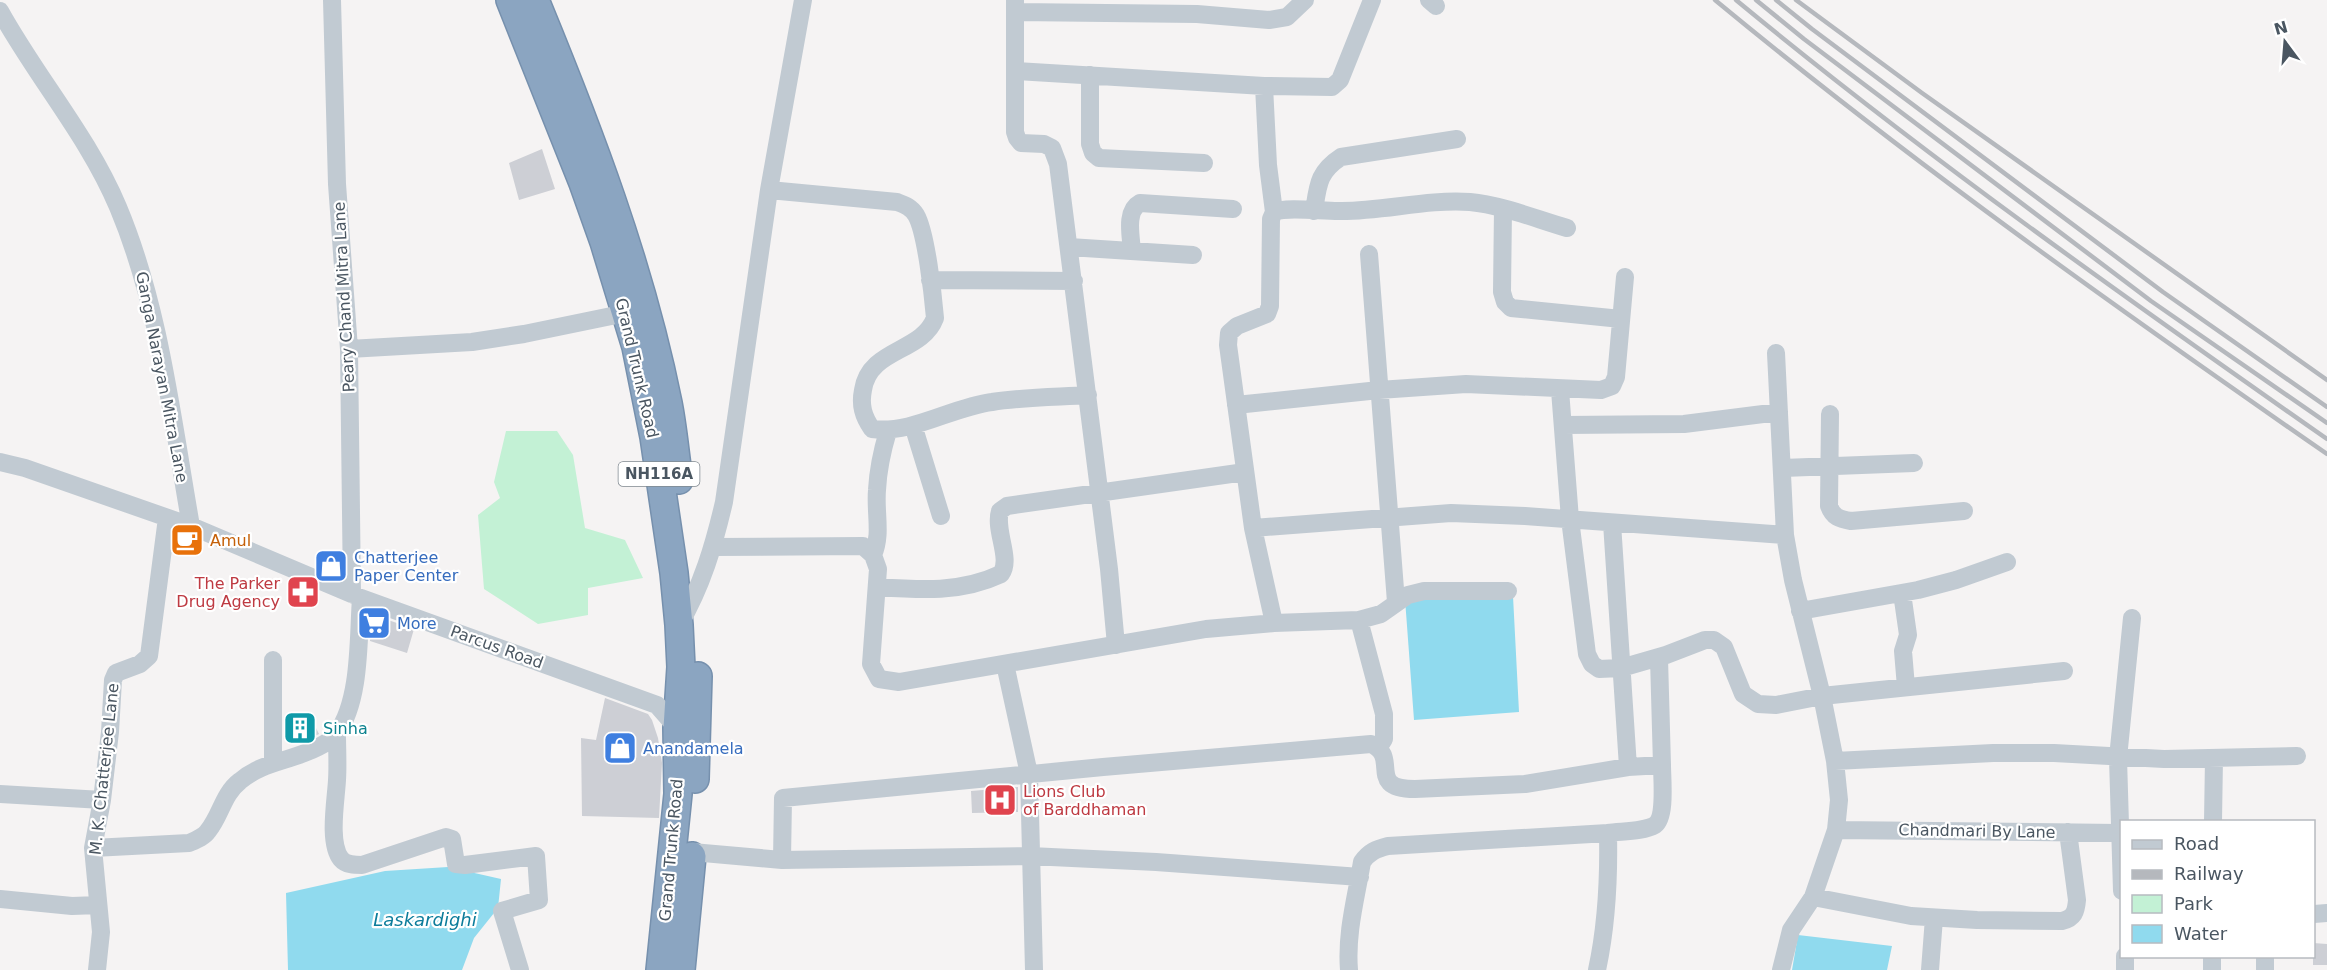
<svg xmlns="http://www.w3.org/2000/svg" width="2327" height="970" viewBox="0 0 2327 970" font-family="'DejaVu Sans',sans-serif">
  <rect width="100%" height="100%" fill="#f5f3f3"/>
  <path fill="#c3f1d5" d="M 506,431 L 557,431 L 573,455 L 585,528 L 625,540 L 643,578 L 588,588 L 588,615 L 538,624 L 484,589 L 478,515 L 500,498 L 494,482 Z"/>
  <path fill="#90daee" d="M 1513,596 L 1519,712 L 1414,720 L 1405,599 Z
    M 448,867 L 501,879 L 498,908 L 474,938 L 462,970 L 288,970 L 286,893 L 385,871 Z
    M 1798,935 L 1892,946 L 1887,970 L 1792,970 Z"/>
  <path fill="#cdcfd5" d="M 542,149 L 555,189 L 519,200 L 509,163 Z
    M 371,614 L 414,629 L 407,653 L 370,641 Z
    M 605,698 L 648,714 L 652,720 L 658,738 L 662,763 L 659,818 L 582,816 L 581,738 L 596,740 Z
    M 316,728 L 319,734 L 302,742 L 299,733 Z
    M 1018,787 L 1018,812 L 972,813 L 971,791 Z
    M 2313,943 L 2327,944 L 2327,965 L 2313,965 Z"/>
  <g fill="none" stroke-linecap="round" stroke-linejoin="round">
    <g stroke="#7690ad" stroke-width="30">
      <path id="highway" d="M 510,0 L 583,183 L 604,242 L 636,347 L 654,437 L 674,573 L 679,625 L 681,667 L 677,728 L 678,794 L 660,970
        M 535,0 C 589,131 640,264 668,403 C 673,428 675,455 679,480
        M 695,779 L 698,676
        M 681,970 L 692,856"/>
    </g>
    <path stroke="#c1cad2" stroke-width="18" d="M 332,0 L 337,184 L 349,349 L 352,594
      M 1015,0 L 1015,132 L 1017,138 L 1021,143 L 1044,144 L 1052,148 L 1058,164 L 1109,569 L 1116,645
      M 1429,0 L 1436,6
      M 0,11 C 37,78 88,136 118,207 C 160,307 172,419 191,526
      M 1016,12 L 1197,14 L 1269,20 L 1287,17 L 1305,0
      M 1016,71 L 1264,86 L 1332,87 L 1340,80 L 1372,0
      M 1090,75 L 1090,144 L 1093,153 L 1099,158 L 1204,163
      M 1264,86 L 1268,165 L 1274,212
      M 769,190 L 897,202 C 905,205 911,207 916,215 C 926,232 933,295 935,318 C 922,353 869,348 863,390 C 860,405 863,416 872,429 C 913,434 952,407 992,402 C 1023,397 1056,397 1088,395
      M 1503,209 L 1502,292 L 1505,302 L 1511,308 L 1621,319
      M 1314,211 C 1318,185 1318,172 1341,157 L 1457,139
      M 1069,247 L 1193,255
      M 1132,251 C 1131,236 1125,211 1140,203 L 1233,209
      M 1369,254 L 1396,602
      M 930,280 L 1074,281
      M 349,349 L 472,342 L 524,334 L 626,313
      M 1560,390 L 1570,519 L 1587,654 L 1592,664 L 1599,669 L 1621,668 L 1666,655 L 1705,640 L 1714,640 L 1724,647 L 1743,694 L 1758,704 L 1776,705 L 1822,696 L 2064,671
      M 1236,405 L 1379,390 L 1466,384 L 1601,390 L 1612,386 L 1616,377 L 1625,277
      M 1830,414 L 1829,506 C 1833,517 1839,519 1851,521 L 1964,511
      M 913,425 L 941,516
      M 1563,425 L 1684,424 L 1779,412
      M 0,462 L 25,468 L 191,526 L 361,598 L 657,705 L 677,728 L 680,729
      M 1783,468 L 1914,463
      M 1612,523 L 1628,767
      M 1253,528 L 1451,513 L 1525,516 L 1785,535 L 1776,353
      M 713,547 L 863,546 L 873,555 L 878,569 L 871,664 L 879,679 L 899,682 L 1206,629 L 1274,623 L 1253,528 L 1228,345 L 1229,333 L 1237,326 L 1267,314 L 1270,306 L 1271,219 L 1274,212 C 1287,206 1326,212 1342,211 C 1385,211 1427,199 1470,202 C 1502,205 1536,219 1567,228
      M 873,555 C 882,534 875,513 877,490 C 878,470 882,451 888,431
      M 877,587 C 920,590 961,593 1001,574 C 1012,559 994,530 1000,511 L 1007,506 L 1245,472
      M 1902,593 L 1908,635 L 1903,651 L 1906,687
      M 1800,611 L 1918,590 L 1956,580 L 2007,562
      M 1359,620 L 1384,714 L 1384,739 L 1379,747
      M 1274,623 L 1359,620 L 1381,614 L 1408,595 L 1424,591 L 1508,591
      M 679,625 C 702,586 714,545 724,502 L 769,190 L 803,0
      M 1659,658 L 1662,765
      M 273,660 L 273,762
      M 1005,664 L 1029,774 L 1034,970
      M 337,734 C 337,749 338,765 337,780 C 336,800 328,843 341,859 C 346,865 355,865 362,865 L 446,837 L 452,839 L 456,864 L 465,865 L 536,856 L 539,900 L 502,911 L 520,970
      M 1835,761 L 1993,753 L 2054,753 L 2164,759 L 2297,756
      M 0,794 L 102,800
      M 2213,822 L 2214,758
      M 1836,830 L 2119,833
      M 93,848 L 189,843 C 196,840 204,837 208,831 C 221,815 223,794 240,781 C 260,764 283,762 307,752 C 317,748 331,742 337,733 C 361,700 358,638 361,598
      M 692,852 L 782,860 L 783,798 L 1103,767 L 1371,744 C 1401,757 1365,789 1415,789 L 1525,784 L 1628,767 L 1662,765 C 1662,779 1666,817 1655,825 C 1643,832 1621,831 1608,833 C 1609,880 1607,924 1597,970
      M 782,860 L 1030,856 L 1156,862 L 1360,877
      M 2122,891 L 2118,758 L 2132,618
      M 1813,897 L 1911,916 L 1977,920 L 2062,921 C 2074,918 2076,912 2077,900 L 2068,832
      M 0,899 L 72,906 L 98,905
      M 2314,914 L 2327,913
      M 2125,956 L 2125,970
      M 2212,956 L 2212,970
      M 97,970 L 101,932 L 93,848 L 102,800 L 110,732 L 113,680 L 116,673 L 140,664 L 149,656 L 167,518
      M 1349,970 C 1346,933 1356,898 1362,862 C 1369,852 1376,849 1388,846 L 1608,833
      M 1781,970 L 1791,930 L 1813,897 L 1836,830 L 1839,800 L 1835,761 L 1822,696 L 1793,580 L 1785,535
      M 1930,970 L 1934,918
      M 2265,970 L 2265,956"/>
    <use href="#highway" stroke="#8ba5c1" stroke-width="27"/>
    <path stroke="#b5b8bd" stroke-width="4.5" d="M 1715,0 C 1911,162 2118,309 2327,454
      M 1736,0 C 1925,156 2127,299 2327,439
      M 1756,0 L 1804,39 L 2151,301 L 2327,423
      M 1776,0 L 1812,29 L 2163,292 L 2327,407
      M 1796,0 L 1922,93 L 2327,380"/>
  </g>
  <defs>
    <g id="cafe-square" transform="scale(1.725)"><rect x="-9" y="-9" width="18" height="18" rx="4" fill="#e8710a" stroke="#fff"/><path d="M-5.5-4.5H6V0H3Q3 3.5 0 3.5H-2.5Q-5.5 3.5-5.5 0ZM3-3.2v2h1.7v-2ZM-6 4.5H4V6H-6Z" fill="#fff"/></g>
    <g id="shop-square" transform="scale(1.725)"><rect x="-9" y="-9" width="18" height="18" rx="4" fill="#3f7fe0" stroke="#fff"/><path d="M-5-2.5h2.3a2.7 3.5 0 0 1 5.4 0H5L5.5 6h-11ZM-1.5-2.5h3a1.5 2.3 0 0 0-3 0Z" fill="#fff"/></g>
    <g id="pharmacy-square" transform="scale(1.725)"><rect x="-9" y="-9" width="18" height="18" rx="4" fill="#e0444e" stroke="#fff"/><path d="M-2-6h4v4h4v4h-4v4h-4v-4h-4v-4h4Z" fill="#fff"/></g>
    <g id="supermarket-square" transform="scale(1.725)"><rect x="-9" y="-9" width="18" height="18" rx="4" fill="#3f7fe0" stroke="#fff"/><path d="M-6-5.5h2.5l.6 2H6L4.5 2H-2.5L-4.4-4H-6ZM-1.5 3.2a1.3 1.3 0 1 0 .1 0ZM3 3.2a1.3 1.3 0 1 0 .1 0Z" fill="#fff"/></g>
    <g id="building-square" transform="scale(1.725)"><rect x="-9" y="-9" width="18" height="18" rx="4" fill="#0f9aa8" stroke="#fff"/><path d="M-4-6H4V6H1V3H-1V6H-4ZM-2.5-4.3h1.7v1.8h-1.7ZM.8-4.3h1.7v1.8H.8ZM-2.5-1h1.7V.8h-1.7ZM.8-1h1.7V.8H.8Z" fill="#fff"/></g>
    <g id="hospital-square" transform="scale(1.725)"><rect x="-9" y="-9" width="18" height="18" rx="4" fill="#e0444e" stroke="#fff"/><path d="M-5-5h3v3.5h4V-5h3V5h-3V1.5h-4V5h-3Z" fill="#fff"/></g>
  </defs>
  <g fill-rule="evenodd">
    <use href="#cafe-square" x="187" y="540"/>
    <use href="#shop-square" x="331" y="566"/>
    <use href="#pharmacy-square" x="303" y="592"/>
    <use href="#supermarket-square" x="374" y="623"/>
    <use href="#building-square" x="300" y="728"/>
    <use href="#shop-square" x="620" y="748"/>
    <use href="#hospital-square" x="1000" y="800"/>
  </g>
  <g text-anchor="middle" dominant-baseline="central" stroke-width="4.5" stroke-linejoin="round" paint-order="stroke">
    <rect fill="#fff" stroke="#808990" stroke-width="1.5" x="618.5" y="462" width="81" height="24" rx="4.5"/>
    <g font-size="15" font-weight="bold" fill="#4a5661">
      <text x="659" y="474">NH116A</text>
    </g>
    <g font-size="16" fill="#4a5661" stroke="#fff">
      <text transform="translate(344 297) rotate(-93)">Peary Chand Mitra Lane</text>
      <text transform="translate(637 368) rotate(77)">Grand Trunk Road</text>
      <text transform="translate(162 377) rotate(79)">Ganga Narayan Mitra Lane</text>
      <text transform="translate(497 647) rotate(20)">Parcus Road</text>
      <text transform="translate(104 769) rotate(-84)">M. K. Chatterjee Lane</text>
      <text transform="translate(1977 831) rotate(1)">Chandmari By Lane</text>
      <text transform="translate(671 850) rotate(-85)">Grand Trunk Road</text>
    </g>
    <g font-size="16" fill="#c56008" stroke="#fff" text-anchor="start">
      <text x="210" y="540">Amul</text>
    </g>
    <g font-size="16" fill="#366cbe" stroke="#fff" text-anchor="start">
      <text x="354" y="557">Chatterjee<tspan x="354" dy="18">Paper Center</tspan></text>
      <text x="397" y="623">More</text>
      <text x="643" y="748">Anandamela</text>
    </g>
    <g font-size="16" fill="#be3a42" stroke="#fff" text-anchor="end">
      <text x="280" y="583">The Parker<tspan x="280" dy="18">Drug Agency</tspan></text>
      <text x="1023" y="791" text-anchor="start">Lions Club<tspan x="1023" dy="18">of Barddhaman</tspan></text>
    </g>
    <g font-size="16" fill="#0d838f" stroke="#fff" text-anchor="start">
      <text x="323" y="728">Sinha</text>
    </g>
    <g font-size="18" font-style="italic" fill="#0c7c9b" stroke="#fff">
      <text x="425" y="919">Laskardighi</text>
    </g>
  </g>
  <rect x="2120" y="820" width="195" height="138" fill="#ffffff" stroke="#b7bbc0" stroke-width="1.5"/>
  <rect x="2132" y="840" width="30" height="9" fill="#c1cad2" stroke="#b7bbc0" stroke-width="1.5"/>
  <text x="2174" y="850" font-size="18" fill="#4a5661">Road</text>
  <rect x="2132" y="870" width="30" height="9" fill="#b5b8bd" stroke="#b7bbc0" stroke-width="1.5"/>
  <text x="2174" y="880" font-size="18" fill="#4a5661">Railway</text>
  <rect x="2132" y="895" width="30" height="18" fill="#c3f1d5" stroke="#b7bbc0" stroke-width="1.5"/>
  <text x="2174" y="910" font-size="18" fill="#4a5661">Park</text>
  <rect x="2132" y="925" width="30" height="18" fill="#90daee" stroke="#b7bbc0" stroke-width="1.5"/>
  <text x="2174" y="940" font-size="18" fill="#4a5661">Water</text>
  <g transform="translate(2285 42) rotate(344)" stroke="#ffffff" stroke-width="4.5" paint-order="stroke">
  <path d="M0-4.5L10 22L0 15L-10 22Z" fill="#4a5661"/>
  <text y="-9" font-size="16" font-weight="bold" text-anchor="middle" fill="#4a5661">N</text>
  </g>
</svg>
